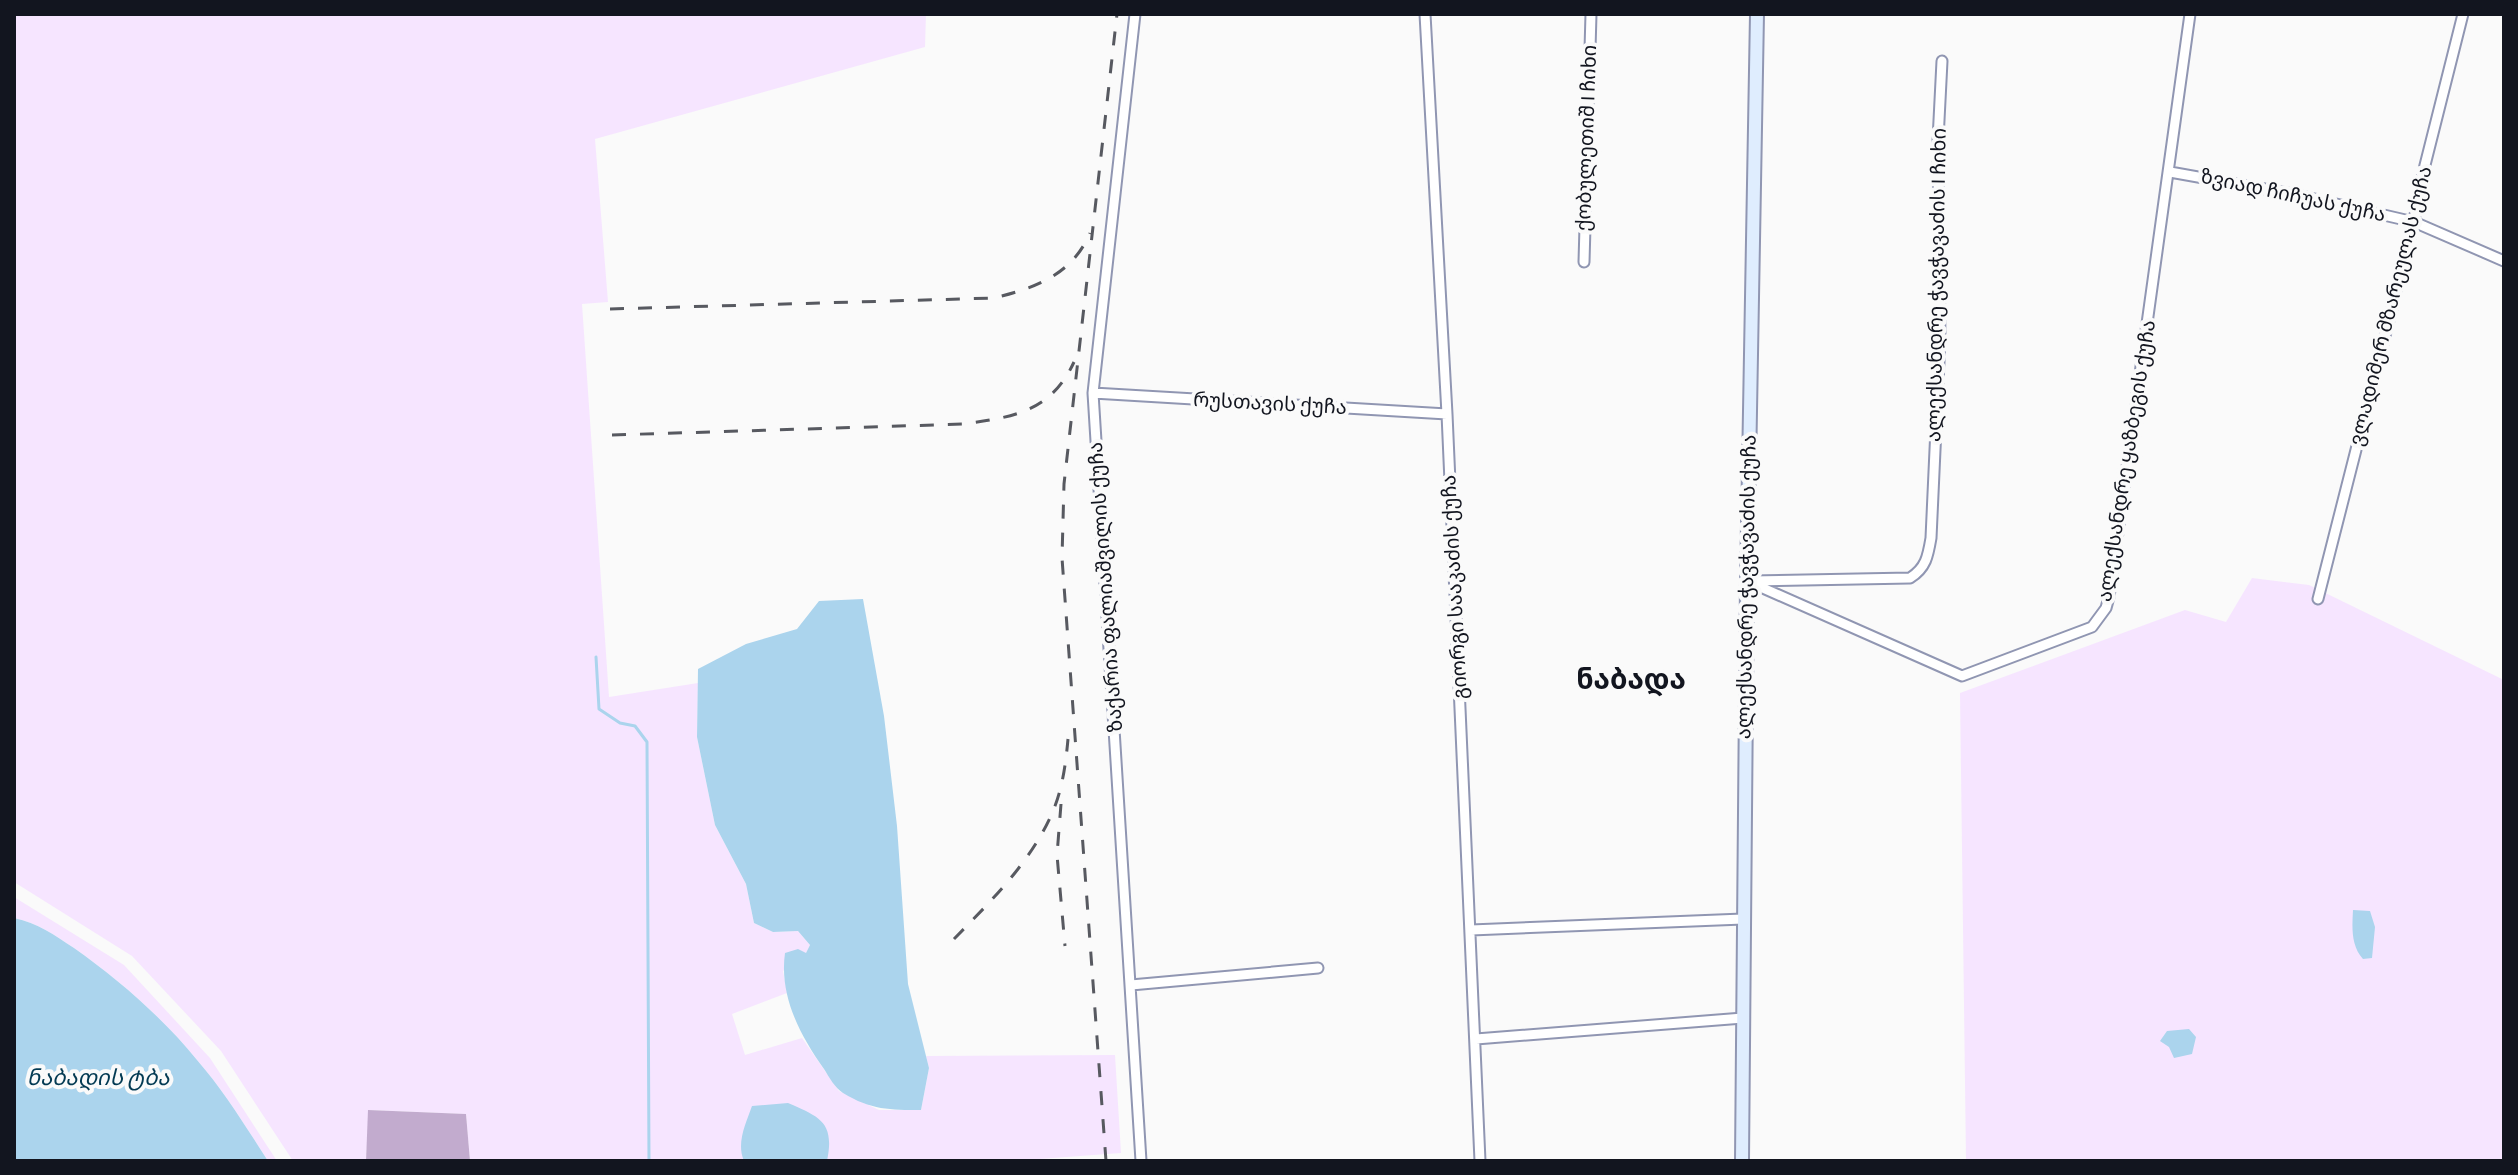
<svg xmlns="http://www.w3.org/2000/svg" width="2518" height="1175" viewBox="0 0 2518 1175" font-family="'Source Sans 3','Noto Sans Georgian',sans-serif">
  <rect width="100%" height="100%" fill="#fafafa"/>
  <path fill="#f6e5ff" d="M 14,14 L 926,14 L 925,47 L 595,139 L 608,302 L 582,304 L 609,697 L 698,683 L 697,737 L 715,825 L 746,884 L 754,923 L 773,932 L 798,931 L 810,945 L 806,953 L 783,971 L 787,993 L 732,1014 L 745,1055 L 802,1038 L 839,1091 L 879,1110 L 921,1110 L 929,1068 L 926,1056 L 1115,1055 L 1121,1153 L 1012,1161 L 470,1161 L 466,1114 L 369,1110 L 366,1161 L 293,1161 L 221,1051 L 132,956 L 14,882 Z
    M 2252,578 L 2309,585 L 2504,680 L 2504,1161 L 1966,1161 L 1960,693 L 2185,610 L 2226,622 Z
    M 14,897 L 124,965 L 210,1058 L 277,1161 L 268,1161 C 246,1127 224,1091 197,1060 C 163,1018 118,979 74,948 C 54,935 38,923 14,918 Z"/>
  <path fill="#c2abce" d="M 368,1110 L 466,1114 L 470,1161 L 366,1161 Z"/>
  <path fill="#abd4ed" d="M 863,599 L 884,716 L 897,826 L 908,984 L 929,1068 L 921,1110 C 890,1110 871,1110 843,1093 C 835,1088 829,1077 824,1069 C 800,1035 779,996 785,953 L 798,949 L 806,953 L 810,945 L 798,931 L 773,932 L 754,923 L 746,884 L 715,825 L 697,737 L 698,669 L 746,644 L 797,629 L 819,601 Z
    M 2353,910 L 2370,911 L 2375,927 L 2372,958 L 2363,959 C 2351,946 2352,928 2353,910 Z
    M 14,918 C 38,923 54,935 74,948 C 118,979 163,1018 197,1060 C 224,1091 246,1127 268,1161 L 14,1161 Z
    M 2189,1029 L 2196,1037 L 2192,1054 L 2174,1058 L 2169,1047 L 2160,1041 L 2167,1031 Z
    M 788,1103 C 820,1117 835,1122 827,1161 L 744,1161 C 736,1143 746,1123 752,1106 Z"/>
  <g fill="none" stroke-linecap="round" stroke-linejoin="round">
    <path stroke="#abd4ed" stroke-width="3" d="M 596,657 L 599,709 L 620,723 L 635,726 L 647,742 L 649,1161"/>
    <g stroke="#9096b2" stroke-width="13">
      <path id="street" d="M 1135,14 L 1093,393 L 1141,1161
        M 1425,14 L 1447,414 L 1480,1161
        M 2170,172 L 2293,194 L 2414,222 L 2504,261
        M 1584,262 L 1591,14
        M 1093,393 L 1447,414
        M 1747,581 L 1962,676 L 2092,627 L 2106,608 L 2109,597 L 2190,14
        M 1750,581 L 1910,578 C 1926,568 1928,556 1931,538 L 1940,340 L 1938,140 L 1942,61
        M 2318,599 L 2414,222 L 2419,189 L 2463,14
        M 1471,930 L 1743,919
        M 1131,985 L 1318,968
        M 1476,1039 L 1743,1018"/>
    </g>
    <g stroke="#9096b2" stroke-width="16">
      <path id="secondary" d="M 1742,1161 L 1747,581 L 1757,14"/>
    </g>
    <use href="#street" stroke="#fff" stroke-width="9"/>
    <use href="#secondary" stroke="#dfedfe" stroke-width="12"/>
    <path stroke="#575960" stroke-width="3" stroke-dasharray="14 14" stroke-linecap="butt" d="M 610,309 L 994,298 C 1035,288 1072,275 1090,233
      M 612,435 L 964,424 C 1013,417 1051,412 1074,362
      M 1061,804 L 1057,855 L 1065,946
      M 954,939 C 992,900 1035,858 1055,806 C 1063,785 1066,761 1068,739
      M 1106,1161 L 1062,558 L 1064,484 L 1117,14"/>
  </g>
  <g text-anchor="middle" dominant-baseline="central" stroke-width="8" stroke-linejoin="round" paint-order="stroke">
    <g font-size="20" fill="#12151f" stroke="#fafafa">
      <text transform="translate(1587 138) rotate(-88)">ქობულეთიშ I ჩიხი</text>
      <text transform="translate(2293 196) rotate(12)">ზვიად ჩიჩუას ქუჩა</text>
      <text transform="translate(1937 285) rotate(-89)">ალექსანდრე ჭავჭავაძის I ჩიხი</text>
      <text transform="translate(2391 306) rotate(-76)">ვლადიმერ მზარეულას ქუჩა</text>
      <text transform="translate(1270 404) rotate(3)">რუსთავის ქუჩა</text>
      <text transform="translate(2127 461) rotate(-81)">ალექსანდრე ყაზბეგის ქუჩა</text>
      <text transform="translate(1106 587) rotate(-94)">ზაქარია ფალიაშვილის ქუჩა</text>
      <text transform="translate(1455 587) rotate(-93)">გიორგი სააკაძის ქუჩა</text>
      <text transform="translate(1747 587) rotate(-89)">ალექსანდრე ჭავჭავაძის ქუჩა</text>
    </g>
    <g font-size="22" font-style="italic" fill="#033a53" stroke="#fafafa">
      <text x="98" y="1078">ნაბადის ტბა</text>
    </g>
    <g font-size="28" font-weight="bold" fill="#12151f" stroke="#fafafa">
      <text x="1631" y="680">ნაბადა</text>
    </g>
  </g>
  <rect width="2518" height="1175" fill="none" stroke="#12151f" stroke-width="32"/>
</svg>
